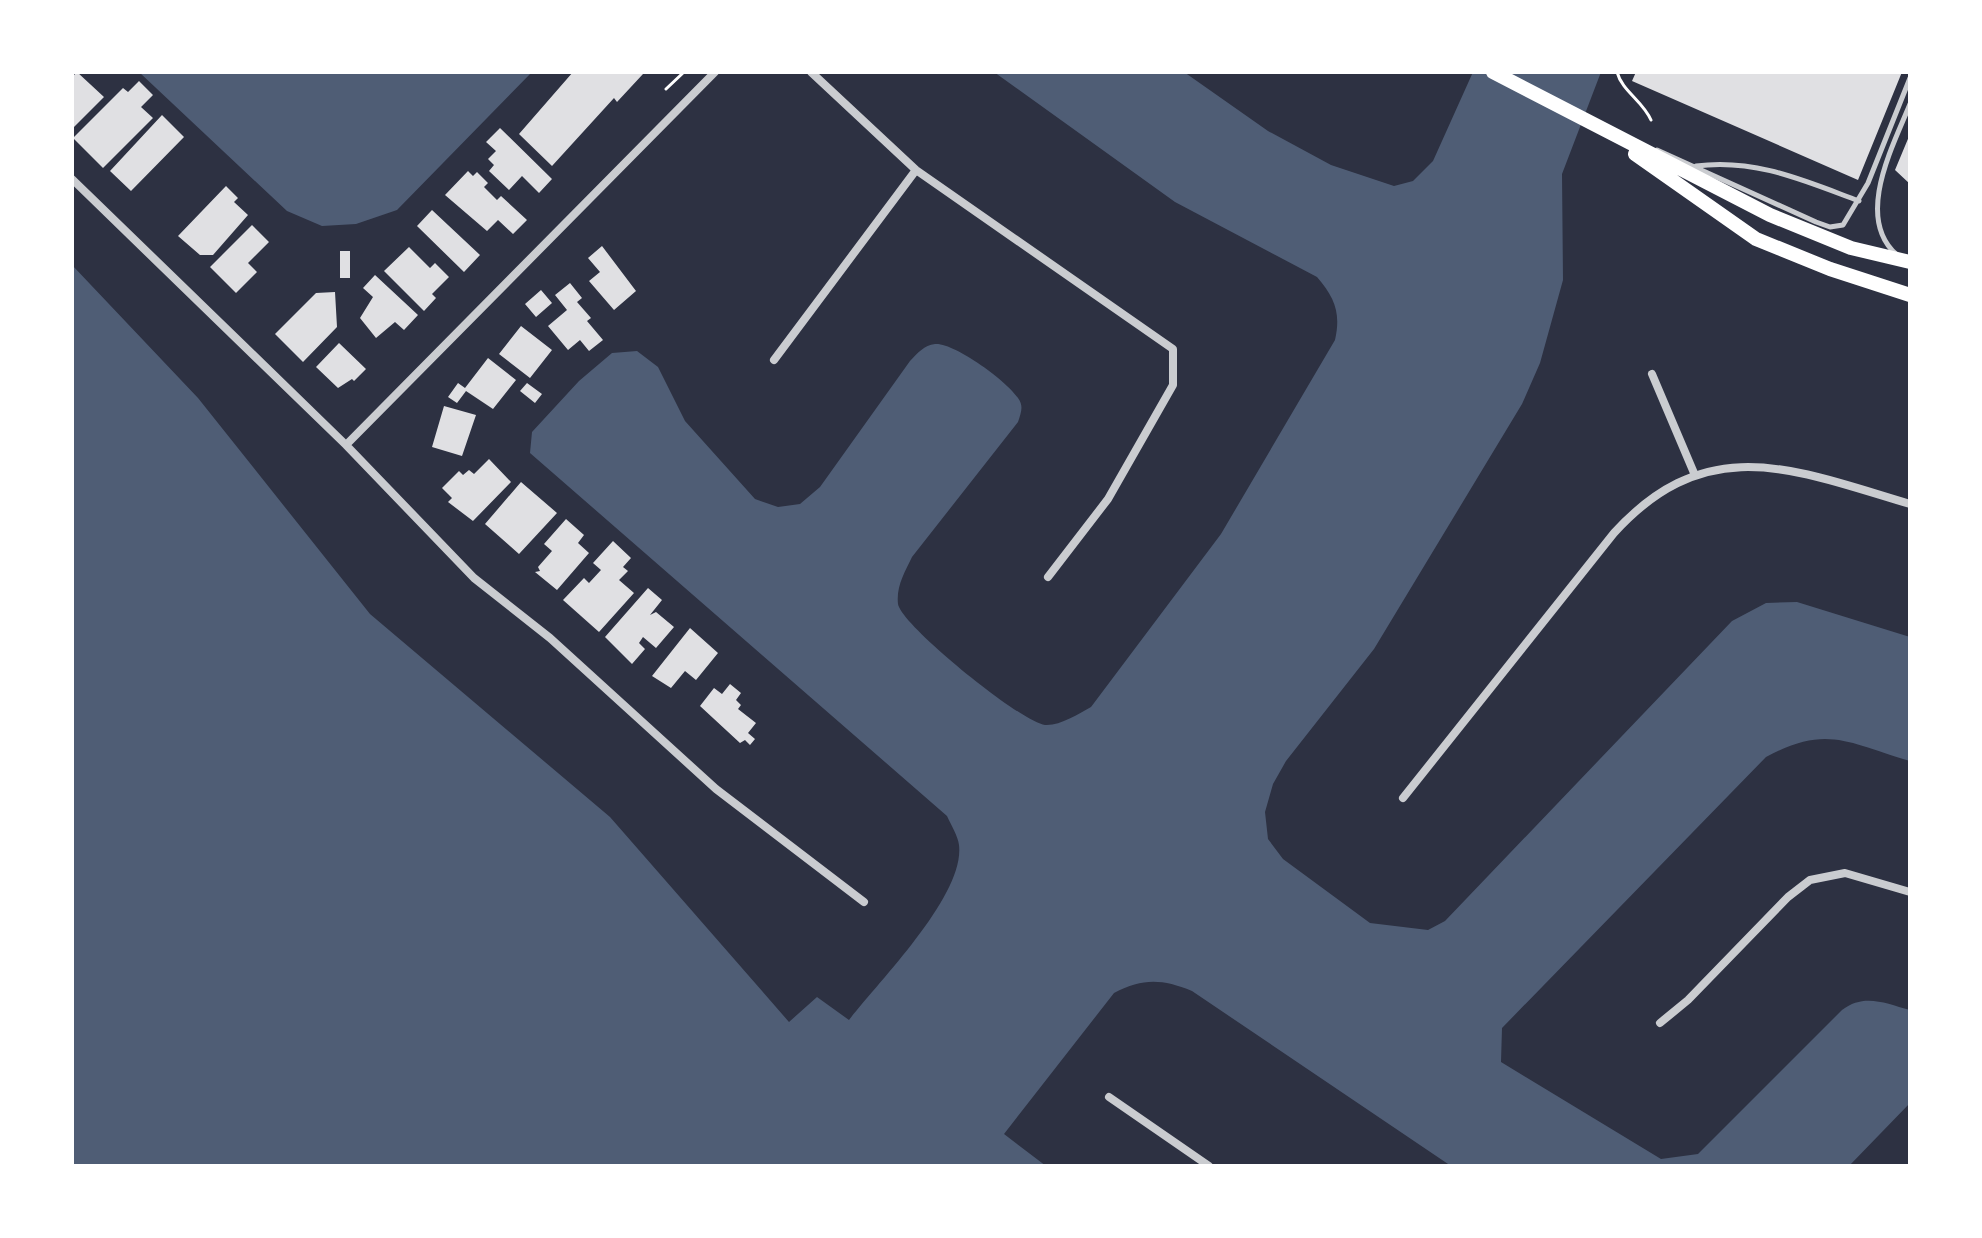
<svg xmlns="http://www.w3.org/2000/svg" width="1982" height="1238" viewBox="0 0 1982 1238" font-family="Arial,sans-serif">
  <rect width="100%" height="100%" fill="#2d3142"/>
  <path fill="#4f5d75" d="M 139,72 L 532,72 L 397,210 L 356,224 L 322,226 L 287,211 Z
    M 994,72 L 1184,72 L 1268,131 L 1331,165 L 1394,186 L 1413,181 L 1433,161 L 1473,72 L 1601,72 L 1562,174 L 1563,280 L 1540,363 L 1522,404 L 1374,649 L 1286,761 L 1273,784 L 1265,812 L 1268,839 L 1283,859 L 1370,923 L 1428,930 L 1445,921 L 1732,621 L 1766,603 L 1797,602 L 1910,637 L 1910,761 C 1848,743 1827,724 1766,757 L 1502,1028 L 1501,1062 L 1661,1159 L 1698,1154 L 1842,1010 C 1864,993 1885,1003 1910,1010 L 1910,1103 L 1849,1166 L 1451,1166 L 1192,991 C 1162,979 1143,978 1114,993 L 1004,1134 L 1046,1166 L 72,1166 L 72,265 L 198,398 L 370,614 L 610,817 L 789,1022 L 817,997 L 849,1020 C 879,981 965,895 959,845 C 958,836 951,825 947,816 L 530,453 L 532,432 L 579,381 L 612,353 L 637,351 L 658,367 L 685,421 L 755,499 L 778,507 L 800,504 L 820,487 L 910,361 C 918,353 924,345 935,344 C 954,342 1008,382 1018,398 C 1024,406 1021,413 1018,422 L 912,557 C 905,572 896,586 898,604 C 901,625 1022,723 1045,725 C 1060,726 1078,714 1091,707 L 1221,534 L 1335,340 C 1341,313 1335,298 1317,277 L 1175,202 Z"/>
  <path fill="#e0e0e3" d="M 77,72 L 104,97 L 72,129 L 72,77 Z
    M 573,72 L 643,74 L 617,102 L 614,98 L 552,166 L 519,134 Z
    M 1636,72 L 1902,72 L 1858,180 L 1632,81 Z
    M 139,81 L 153,95 L 141,107 L 153,118 L 103,168 L 73,138 L 123,88 L 128,92 Z
    M 162,115 L 184,137 L 131,191 L 110,171 Z
    M 500,128 L 552,179 L 539,193 L 522,176 L 509,190 L 489,171 L 494,165 L 488,159 L 496,151 L 486,142 Z
    M 1910,134 L 1910,184 L 1895,170 Z
    M 468,171 L 473,176 L 477,172 L 488,183 L 484,187 L 497,200 L 501,196 L 527,220 L 513,234 L 498,220 L 487,231 L 445,195 Z
    M 226,186 L 238,198 L 234,202 L 248,215 L 213,255 L 200,255 L 178,236 Z
    M 432,210 L 480,255 L 464,272 L 417,226 Z
    M 252,225 L 269,242 L 248,263 L 257,272 L 236,293 L 210,267 Z
    M 602,246 L 636,291 L 614,310 L 589,281 L 600,272 L 588,258 Z
    M 409,247 L 430,268 L 435,263 L 449,277 L 432,294 L 436,298 L 424,311 L 384,271 Z
    M 340,251 L 350,251 L 350,278 L 340,278 Z
    M 375,275 L 418,315 L 404,330 L 395,322 L 376,338 L 360,318 L 373,297 L 363,288 Z
    M 570,283 L 582,298 L 577,302 L 591,318 L 587,321 L 603,340 L 589,351 L 580,340 L 568,350 L 548,326 L 567,310 L 555,295 Z
    M 541,290 L 552,303 L 536,317 L 525,304 Z
    M 335,292 L 337,327 L 303,362 L 275,334 L 316,293 Z
    M 521,326 L 552,350 L 530,378 L 499,354 Z
    M 339,343 L 366,369 L 354,381 L 352,379 L 338,388 L 316,367 Z
    M 488,358 L 516,380 L 493,409 L 466,391 L 457,403 L 448,397 L 458,383 L 465,388 Z
    M 527,383 L 542,394 L 535,403 L 520,391 Z
    M 444,406 L 476,415 L 462,456 L 432,447 Z
    M 489,459 L 511,482 L 473,521 L 448,502 L 452,498 L 442,488 L 459,471 L 463,475 L 469,470 L 474,474 Z
    M 521,482 L 557,513 L 519,554 L 485,524 Z
    M 566,519 L 584,535 L 578,543 L 589,553 L 557,590 L 535,572 L 540,571 L 538,567 L 552,551 L 544,544 Z
    M 613,541 L 631,558 L 623,567 L 628,571 L 619,580 L 634,593 L 599,632 L 563,600 L 584,578 L 589,583 L 601,570 L 593,563 Z
    M 648,588 L 662,600 L 650,615 L 656,612 L 674,627 L 656,648 L 643,637 L 639,643 L 645,649 L 632,664 L 605,637 Z
    M 690,628 L 718,653 L 696,680 L 685,671 L 671,688 L 652,676 Z
    M 730,684 L 741,693 L 736,700 L 741,705 L 738,709 L 756,723 L 748,733 L 755,739 L 750,745 L 745,740 L 740,743 L 700,706 L 714,688 L 722,694 Z"/>
  <g fill="none" stroke-linecap="round" stroke-linejoin="round">
    <path stroke="#fff" stroke-width="3" d="M 1617,72 C 1622,91 1643,101 1651,120
      M 666,89 L 684,72"/>
    <path stroke="#caccd0" stroke-width="5" d="M 1657,150 L 1816,222 L 1830,227 L 1843,225 L 1868,183 L 1910,78
      M 1696,166 C 1755,158 1805,181 1859,201
      M 1897,255 C 1854,218 1893,146 1910,104"/>
    <path stroke="#caccd0" stroke-width="8" d="M 811,72 L 916,170 L 1173,349 L 1173,385 L 1108,499 L 1048,577
      M 72,179 L 346,445 L 474,578 L 550,638 L 716,789 L 864,902
      M 774,360 L 916,170
      M 1652,374 L 1694,473
      M 346,445 L 715,72
      M 1403,798 L 1614,533 C 1708,430 1795,470 1910,504
      M 1660,1023 L 1688,1000 L 1788,897 L 1810,880 L 1845,873 L 1910,892
      M 1109,1097 L 1209,1166"/>
    <path stroke="#fff" stroke-width="14" d="M 1493,72 L 1770,215 L 1851,248 L 1910,262
      M 1635,154 L 1756,239 L 1830,269 L 1910,295"/>
  </g>
  <rect width="1982" height="1238" fill="none" stroke="#ffffff" stroke-width="148"/>
</svg>
